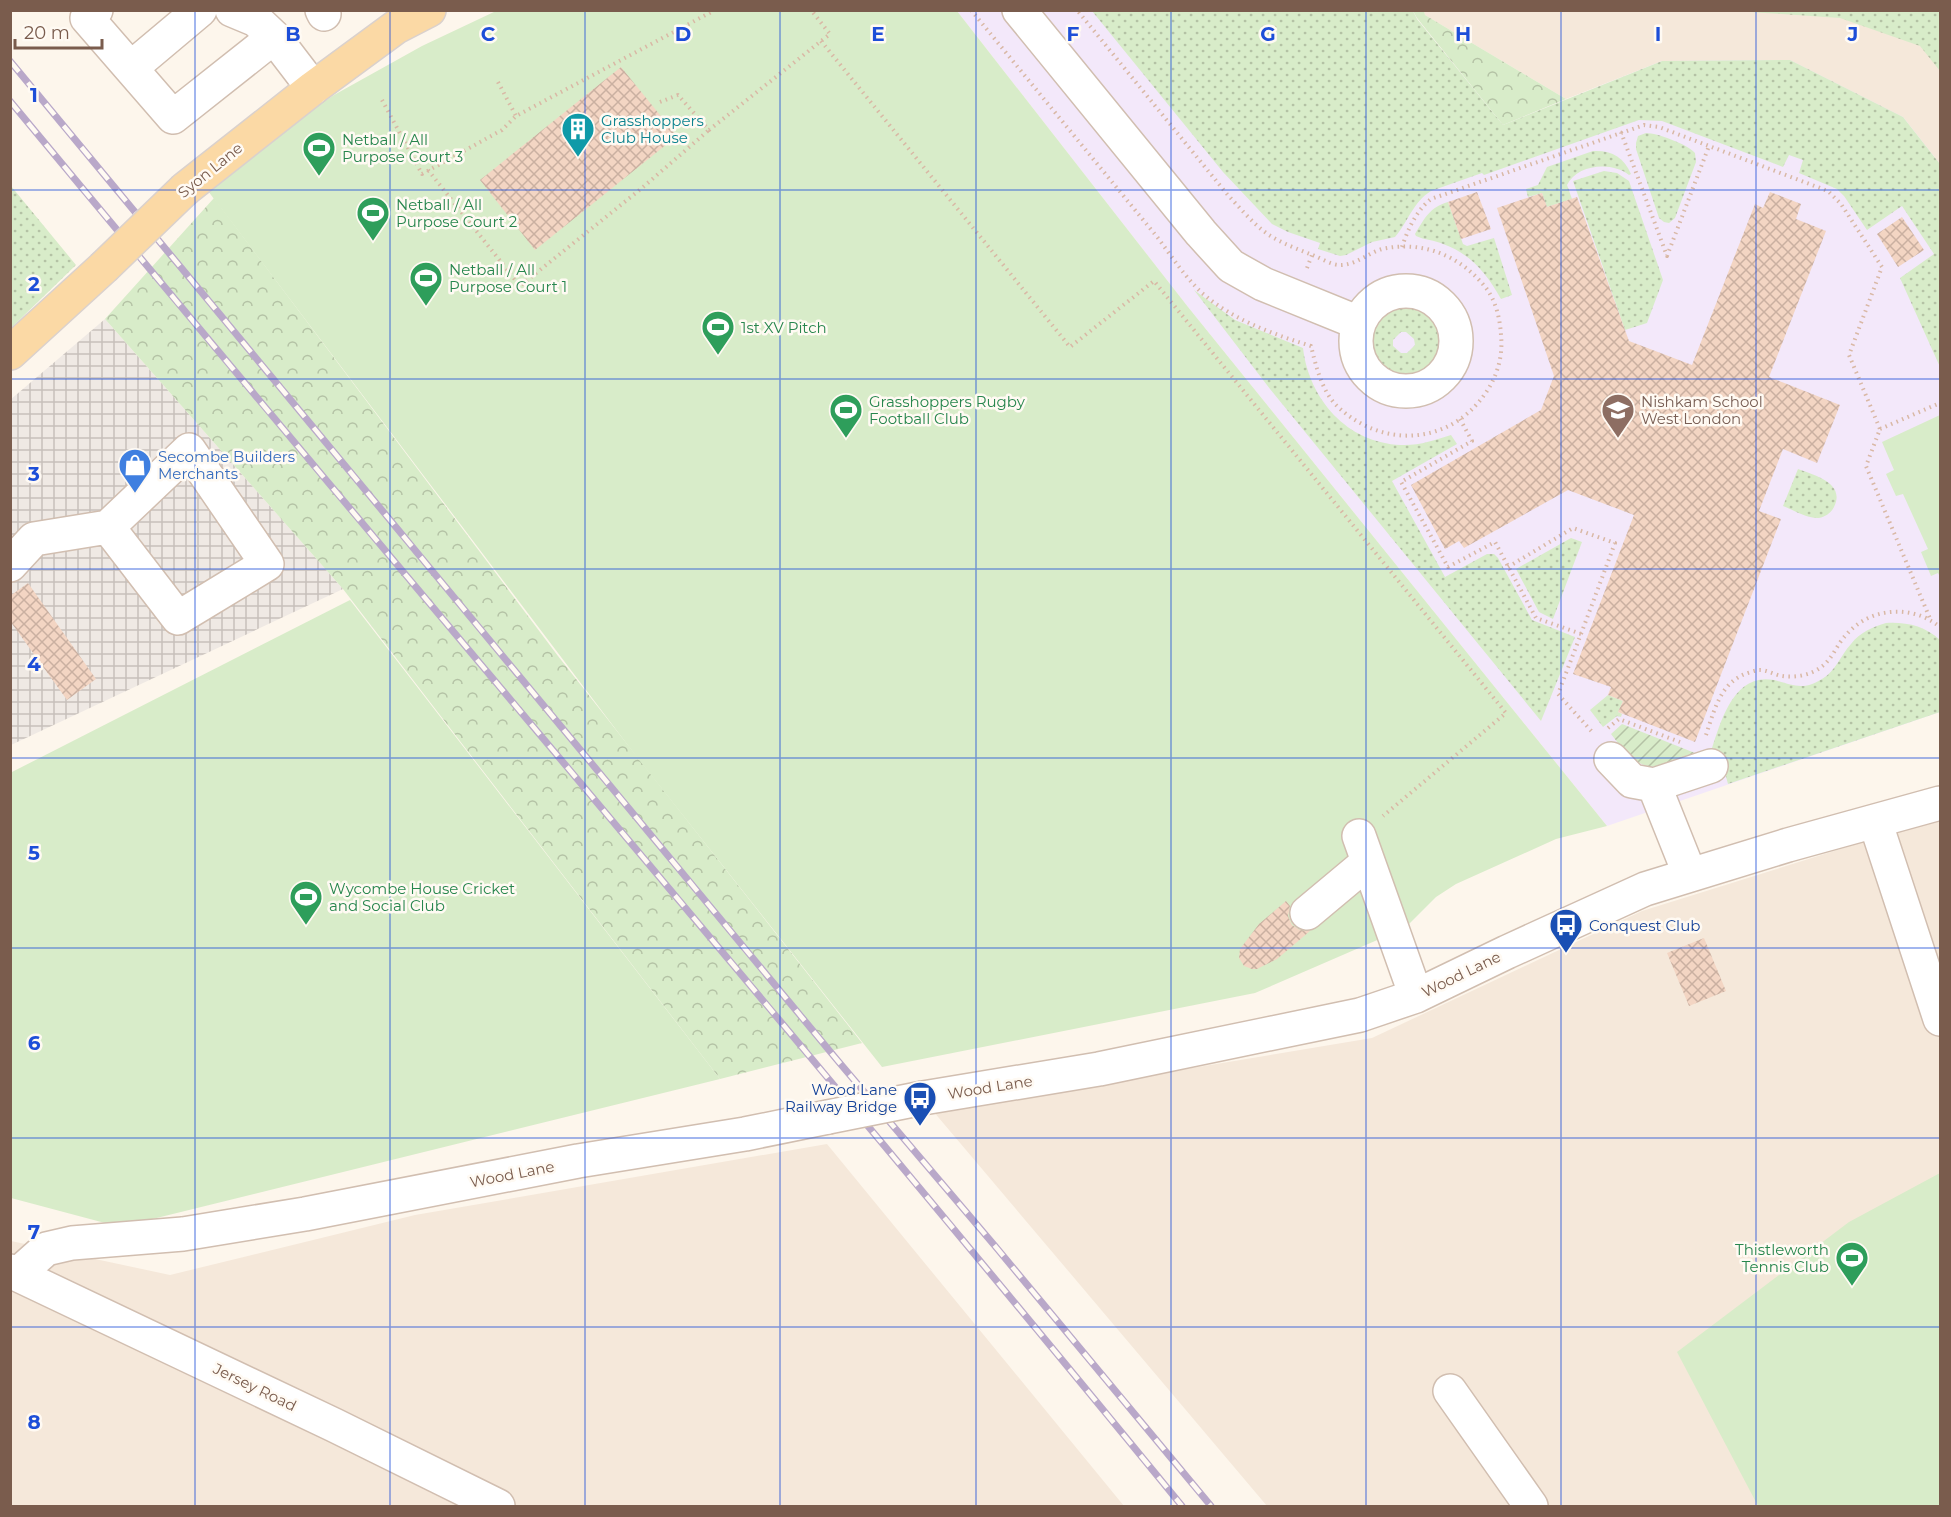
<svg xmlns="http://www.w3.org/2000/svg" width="1951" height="1517" viewBox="0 0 1951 1517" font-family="Montserrat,sans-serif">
  <defs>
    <pattern id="industrial-grid" width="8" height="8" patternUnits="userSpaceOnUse" patternTransform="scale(1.5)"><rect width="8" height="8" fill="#efe9e4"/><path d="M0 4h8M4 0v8" fill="none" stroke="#c7c0bb"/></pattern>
    <pattern id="grass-dots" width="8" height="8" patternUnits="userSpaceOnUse" patternTransform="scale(1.5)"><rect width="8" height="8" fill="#d8ecc9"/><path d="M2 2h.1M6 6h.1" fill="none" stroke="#b4c2a5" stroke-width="1.8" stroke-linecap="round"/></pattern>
    <pattern id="forest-crowns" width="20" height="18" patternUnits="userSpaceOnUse" patternTransform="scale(1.5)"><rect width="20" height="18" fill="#d8ecc9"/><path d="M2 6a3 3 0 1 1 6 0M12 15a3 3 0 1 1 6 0" fill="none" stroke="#b4c2a5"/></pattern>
    <pattern id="garden-furrows" width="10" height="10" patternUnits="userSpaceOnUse" patternTransform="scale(1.5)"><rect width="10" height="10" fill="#d8ecc9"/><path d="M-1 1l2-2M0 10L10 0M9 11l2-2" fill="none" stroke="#b4c2a5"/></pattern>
    <pattern id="building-cross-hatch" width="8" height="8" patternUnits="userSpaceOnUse" patternTransform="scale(1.5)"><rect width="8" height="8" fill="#f3d5c3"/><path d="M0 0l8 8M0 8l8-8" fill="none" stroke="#cab0a1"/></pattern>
  </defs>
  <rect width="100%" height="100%" fill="#fdf6ec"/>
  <path fill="#f5e8da" d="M 1424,11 L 1940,11 L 1940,164 L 1903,117 L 1662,61 L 1566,99 L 1425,15 Z
    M 1940,818 L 1940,1506 L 1267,1506 L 933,1111 L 1372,1038 L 1642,911 Z
    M 827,1144 L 1124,1506 L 11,1506 L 11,1241 L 170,1275 L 415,1215 Z"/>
  <path fill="url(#industrial-grid)" d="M 105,319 L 343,589 L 11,745 L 10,400 Z"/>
  <path fill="#f3e8fa" d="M 957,11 L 1413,11 L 1417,19 L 1503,125 L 1662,61 L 1790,60 L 1903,117 L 1940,164 L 1940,712 L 1607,826 L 1188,307 Z"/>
  <path fill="url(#grass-dots)" fill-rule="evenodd" d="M 1092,11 L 1413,11 L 1417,19 L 1503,125 L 1662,61 L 1790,60 L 1903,117 L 1940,164 L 1940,367 L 1900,278 L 1934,254 L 1902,206 L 1867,230 L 1844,196 L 1837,189 L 1799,173 L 1803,160 L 1789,155 L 1783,167 L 1662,121 L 1639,120 L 1484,175 L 1482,173 L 1431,191 C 1413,202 1408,222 1395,237 L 1372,242 L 1346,255 L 1340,256 L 1318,249 L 1320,243 L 1288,232 L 1272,224 L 1223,172 Z
    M 1736,11 L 1940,11 L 1940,71 L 1920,46 L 1840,18 Z
    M 1646,133 C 1657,133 1687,144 1695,153 L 1696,162 L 1675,218 L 1669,223 L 1664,222 L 1659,218 L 1636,149 L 1636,143 L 1638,136 Z
    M 1593,151 C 1611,150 1624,157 1631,174 L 1629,175 C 1612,161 1577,164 1567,185 L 1572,199 L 1547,207 L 1542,193 L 1528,197 L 1526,189 L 1538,185 L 1547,167 Z
    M 1604,171 L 1617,173 L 1629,181 L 1663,280 L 1647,323 L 1625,330 L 1573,181 Z
    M 11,186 L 76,265 L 11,328 L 10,328 Z
    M 1448,202 L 1463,244 L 1467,246 L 1494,238 L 1512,295 L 1501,299 C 1487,274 1471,254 1443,244 C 1435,240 1424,240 1416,236 L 1415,234 C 1424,219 1430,207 1448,202 Z
    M 1194,290 L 1235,320 L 1303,348 C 1309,399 1347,443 1401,445 C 1418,446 1435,440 1451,435 L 1457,444 L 1392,481 L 1445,577 L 1487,554 L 1494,554 L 1498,558 L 1532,620 L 1575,637 L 1541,721 L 1270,389 Z
    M 1402,305 C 1408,306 1414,306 1420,309 C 1440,318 1447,347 1433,364 C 1389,418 1326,318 1402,305 ZM 1401,332 L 1406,332 L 1414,339 L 1415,345 L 1407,353 L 1401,353 L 1393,346 L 1393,340 Z
    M 1798,469 C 1814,475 1846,483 1834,507 C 1831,513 1825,517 1819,518 C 1808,519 1793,510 1783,506 Z
    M 1571,538 L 1582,542 L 1553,619 L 1539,612 L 1516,569 Z
    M 1886,623 C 1907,622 1925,626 1940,640 L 1940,712 L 1728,784 L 1719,751 L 1712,748 C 1721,721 1734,672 1774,680 C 1793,685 1803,691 1822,679 C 1836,671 1840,656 1851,644 C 1860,632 1873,627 1886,623 Z
    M 1608,695 L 1623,701 L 1618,712 L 1622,714 L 1621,717 L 1617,716 L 1603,727 L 1590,710 Z"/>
  <path fill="url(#forest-crowns)" d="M 1413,11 L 1424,11 L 1425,15 L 1566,99 L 1503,125 L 1417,18 Z
    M 214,198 L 558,656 L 862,1043 L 720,1079 L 343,589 L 105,319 Z"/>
  <path fill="url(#garden-furrows)" d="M 1622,724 L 1700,755 C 1651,769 1644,778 1611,734 Z"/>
  <path fill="#d8ecc9" d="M 496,11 L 957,11 L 1188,307 L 1607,826 L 1556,839 L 1456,884 L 1436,897 L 1405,928 L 1255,993 L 882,1067 L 636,756 L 208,191 L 264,142 L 334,95 L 422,46 Z
    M 1940,415 L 1940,577 L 1938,573 L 1931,576 L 1921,552 L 1928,549 L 1903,494 L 1896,496 L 1886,474 L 1894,470 L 1882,442 Z
    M 350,600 L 720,1079 L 120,1227 L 11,1198 L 10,773 Z
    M 1940,1173 L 1940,1506 L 1758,1506 L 1677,1352 L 1849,1222 Z"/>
  <path fill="url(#building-cross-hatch)" d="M 621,67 L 677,136 L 535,250 L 480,180 Z
    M 1477,192 L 1491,229 L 1461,239 L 1448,202 Z
    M 1770,192 L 1801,204 L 1796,219 L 1826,231 L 1769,377 L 1840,405 L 1817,463 L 1783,449 L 1759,511 L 1781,519 L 1695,742 L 1618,712 L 1623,701 L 1608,695 L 1611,687 L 1573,674 L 1634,515 L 1568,490 L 1464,548 L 1459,541 L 1445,549 L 1411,485 L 1541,410 L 1554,376 L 1497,208 L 1542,193 L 1547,207 L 1577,197 L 1629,341 L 1692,365 L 1755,204 L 1763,208 Z
    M 1902,217 L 1924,250 L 1898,267 L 1877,234 Z
    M 28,583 L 96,679 L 67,700 L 10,621 L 10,596 Z
    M 1286,901 L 1290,906 L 1288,916 L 1292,925 L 1300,930 L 1310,931 L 1277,959 L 1257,969 L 1252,969 L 1244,966 L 1239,958 L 1240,949 L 1259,924 Z
    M 1704,938 L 1726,991 L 1689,1006 L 1667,953 Z"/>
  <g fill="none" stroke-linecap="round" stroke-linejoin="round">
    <g stroke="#d1beb0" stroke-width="36">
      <path id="minor" d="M 96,10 L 87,18 L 173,117 L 274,37
        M 232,10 L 256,20 L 274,37 L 313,88
        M 322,10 L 324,14
        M 1019,10 L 1201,233 L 1231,266 L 1263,284 L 1359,323
        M 131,68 L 200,10
        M1356 341a50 50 0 1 1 100 0a50 50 0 1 1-100 0Z
        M 10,565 L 34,539 L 108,527 L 178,618 L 267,564 L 189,450 L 108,527
        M 1611,759 L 1632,781 L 1654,785 L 1690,875
        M 1654,785 L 1711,766
        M 1875,821 L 1940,1019
        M 1359,836 L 1416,996
        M 1307,913 L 1368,862
        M 923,1098 L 1099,1069 L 1360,1015 L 1416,996 L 1507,952 L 1645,889 L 1788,845 L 1940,803
        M 10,1271 L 334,1425 L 498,1506
        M 18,1274 L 46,1249 L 72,1243 L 183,1234 L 305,1214 L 578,1161 L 745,1134 L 828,1117
        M 1450,1391 L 1531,1506"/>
    </g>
    <g stroke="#dad1cd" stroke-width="36">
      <path id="major" d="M 185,189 L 313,88 L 396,27 L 429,10
        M 10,353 L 103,268"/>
    </g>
    <path stroke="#d9b8a5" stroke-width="4" stroke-dasharray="1.5 4.5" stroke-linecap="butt" d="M 971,10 L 1158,238 C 1172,257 1185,277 1202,293 C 1233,320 1273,334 1311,346 C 1316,366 1321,388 1335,404 C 1381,450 1451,446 1487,391 C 1498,374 1503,355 1501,335 C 1500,319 1496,301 1486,288 C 1461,256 1423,240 1382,249 C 1368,253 1356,265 1340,265 C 1332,265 1322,259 1315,256 C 1300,250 1283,244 1269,235 C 1253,224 1240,208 1227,194 L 1077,10
      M 821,41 L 1070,347 L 1154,281 L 1506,713 L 1383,816
      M 498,82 L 516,116
      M 382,100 L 422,174 L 502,130 L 516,116 L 715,10
      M 660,102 L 678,95 L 709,130 L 830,34 L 811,10
      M 1621,132 L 1667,256 L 1709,146
      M 428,170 L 520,286 L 642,188 L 709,130
      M 1402,247 C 1408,229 1416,211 1431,199 L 1644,125 L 1659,127 L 1828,191 L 1841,204 L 1882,267 L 1849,355 L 1880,429 L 1866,466 L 1931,621
      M 1307,268 L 1312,255
      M 1460,419 L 1472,441 L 1401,482 L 1448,567 L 1495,542 L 1536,618 L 1581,634 L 1558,694 L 1594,734
      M 1880,429 L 1940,403
      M 1508,567 L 1573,528 L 1615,543 L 1581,634
      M 1608,728 L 1619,719 L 1680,742
      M 1706,735 C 1715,708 1721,680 1751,672 C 1754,671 1757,670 1760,670 C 1767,670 1775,675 1782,676 C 1795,678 1811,675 1821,667 C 1832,660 1837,644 1846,635 C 1870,607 1912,604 1940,627"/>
    <use href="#minor" stroke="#fff" stroke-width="33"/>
    <use href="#major" stroke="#fbd9a5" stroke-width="33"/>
    <g stroke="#b9a8c9" stroke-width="7">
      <path id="rail" d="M 10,61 L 838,1061 L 995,1246 L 1211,1506
        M 10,101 C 399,571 796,1034 1182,1506"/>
    </g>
    <use href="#rail" stroke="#fffaf3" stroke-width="4.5" stroke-dasharray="14" stroke-linecap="butt"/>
    <g stroke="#d1beb0" stroke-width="36" stroke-linecap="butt">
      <path id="minor-bridge" d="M 828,1117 L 923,1098"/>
    </g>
    <g stroke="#dad1cd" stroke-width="36" stroke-linecap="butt">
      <path id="major-bridge" d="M 103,268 L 185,189"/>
    </g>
    <use href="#minor-bridge" stroke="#fff" stroke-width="33"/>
    <use href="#major-bridge" stroke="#fbd9a5" stroke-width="33"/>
  </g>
  <path fill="none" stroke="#1d4ed8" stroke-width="1.5" stroke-opacity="0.55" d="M 195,10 L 195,1506M 390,10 L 390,1506M 585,10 L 585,1506M 780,10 L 780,1506M 976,10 L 976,1506M 1171,10 L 1171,1506M 1366,10 L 1366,1506M 1561,10 L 1561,1506M 1756,10 L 1756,1506M 10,190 L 1940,190M 10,379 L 1940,379M 10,569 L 1940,569M 10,758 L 1940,758M 10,948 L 1940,948M 10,1138 L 1940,1138M 10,1327 L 1940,1327"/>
  <defs>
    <g id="building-pin" transform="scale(1.725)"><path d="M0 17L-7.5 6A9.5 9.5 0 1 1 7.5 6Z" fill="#0f9aa8" stroke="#fffaf3"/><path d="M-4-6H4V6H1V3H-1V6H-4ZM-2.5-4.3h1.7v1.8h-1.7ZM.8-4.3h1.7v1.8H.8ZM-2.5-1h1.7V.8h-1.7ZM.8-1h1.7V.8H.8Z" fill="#fff"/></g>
    <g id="stadium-pin" transform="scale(1.725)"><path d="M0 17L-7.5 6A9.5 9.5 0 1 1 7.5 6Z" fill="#2e9e5b" stroke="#fffaf3"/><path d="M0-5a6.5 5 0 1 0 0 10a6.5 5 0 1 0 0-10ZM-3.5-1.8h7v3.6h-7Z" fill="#fff"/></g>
    <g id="school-pin" transform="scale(1.725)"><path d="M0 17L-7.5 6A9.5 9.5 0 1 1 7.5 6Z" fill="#8d6e63" stroke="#fffaf3"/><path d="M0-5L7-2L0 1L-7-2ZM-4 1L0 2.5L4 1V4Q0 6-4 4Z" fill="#fff"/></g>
    <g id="shop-pin" transform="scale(1.725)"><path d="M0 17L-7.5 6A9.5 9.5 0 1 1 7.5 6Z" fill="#3f7fe0" stroke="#fffaf3"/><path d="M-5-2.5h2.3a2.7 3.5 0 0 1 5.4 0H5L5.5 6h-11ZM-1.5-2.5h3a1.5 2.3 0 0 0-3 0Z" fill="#fff"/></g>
    <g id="bus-pin" transform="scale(1.725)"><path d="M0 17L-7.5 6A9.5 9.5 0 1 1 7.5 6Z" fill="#1a4fb4" stroke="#fffaf3"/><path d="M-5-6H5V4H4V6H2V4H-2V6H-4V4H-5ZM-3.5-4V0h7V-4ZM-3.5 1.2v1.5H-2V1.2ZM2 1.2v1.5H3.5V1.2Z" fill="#fff"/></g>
  </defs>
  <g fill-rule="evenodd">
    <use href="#building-pin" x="578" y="129"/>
    <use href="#stadium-pin" x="319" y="148"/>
    <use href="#stadium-pin" x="373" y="213"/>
    <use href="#stadium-pin" x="426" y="278"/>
    <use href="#stadium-pin" x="718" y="327"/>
    <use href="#stadium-pin" x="846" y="410"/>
    <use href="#school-pin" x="1618" y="410"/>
    <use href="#shop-pin" x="135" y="465"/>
    <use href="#stadium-pin" x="306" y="897"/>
    <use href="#bus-pin" x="1566" y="925"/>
    <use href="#bus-pin" x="920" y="1098"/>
    <use href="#stadium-pin" x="1852" y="1258"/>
  </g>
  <g text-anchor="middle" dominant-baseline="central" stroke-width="5" stroke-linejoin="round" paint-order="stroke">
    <g font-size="15" fill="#0d838f" stroke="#fffaf3" text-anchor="start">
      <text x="601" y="120">Grasshoppers<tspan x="601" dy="17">Club House</tspan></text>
    </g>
    <g font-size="15" fill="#27864d" stroke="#fffaf3" text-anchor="start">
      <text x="342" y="139">Netball / All<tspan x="342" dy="17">Purpose Court 3</tspan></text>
      <text x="396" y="204">Netball / All<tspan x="396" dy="17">Purpose Court 2</tspan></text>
      <text x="449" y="269">Netball / All<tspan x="449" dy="17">Purpose Court 1</tspan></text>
      <text x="741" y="327">1st XV Pitch</text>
      <text x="869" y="401">Grasshoppers Rugby<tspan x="869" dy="17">Football Club</tspan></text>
      <text x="329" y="888">Wycombe House Cricket<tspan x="329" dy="17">and Social Club</tspan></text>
      <text x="1829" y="1249" text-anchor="end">Thistleworth<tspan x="1829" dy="17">Tennis Club</tspan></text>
    </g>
    <g font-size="15" fill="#7a5c4d" stroke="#fffaf3">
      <text transform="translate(210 170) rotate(-39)">Syon Lane</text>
      <text transform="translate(1461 974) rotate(-26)">Wood Lane</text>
      <text transform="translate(990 1087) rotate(-9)">Wood Lane</text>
      <text transform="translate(512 1174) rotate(-11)">Wood Lane</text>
      <text transform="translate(255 1387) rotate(26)">Jersey Road</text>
    </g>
    <g font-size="15" fill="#785e54" stroke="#fffaf3" text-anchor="start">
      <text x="1641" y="401">Nishkam School<tspan x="1641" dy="17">West London</tspan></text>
    </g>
    <g font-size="15" fill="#366cbe" stroke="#fffaf3" text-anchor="start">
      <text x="158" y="456">Secombe Builders<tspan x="158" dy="17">Merchants</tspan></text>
    </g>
    <g font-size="15" fill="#164399" stroke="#fffaf3" text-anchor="start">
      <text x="1589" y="925">Conquest Club</text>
      <text x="897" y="1089" text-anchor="end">Wood Lane<tspan x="897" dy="17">Railway Bridge</tspan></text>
    </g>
  </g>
  <g font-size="20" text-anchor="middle" font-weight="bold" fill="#1d4ed8" stroke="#fffaf3" stroke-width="5" stroke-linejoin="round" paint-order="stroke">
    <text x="293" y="41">B</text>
    <text x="488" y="41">C</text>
    <text x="683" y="41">D</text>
    <text x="878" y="41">E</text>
    <text x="1073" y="41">F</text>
    <text x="1268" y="41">G</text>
    <text x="1463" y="41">H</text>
    <text x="1658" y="41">I</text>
    <text x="1853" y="41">J</text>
    <text x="34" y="102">1</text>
    <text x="34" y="291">2</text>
    <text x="34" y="481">3</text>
    <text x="34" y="671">4</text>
    <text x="34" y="860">5</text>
    <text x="34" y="1050">6</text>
    <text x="34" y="1239">7</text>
    <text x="34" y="1429">8</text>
  </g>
  <rect width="1951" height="1517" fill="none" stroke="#7a5c4d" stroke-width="24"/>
  <path d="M15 39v9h87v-9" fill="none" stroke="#7a5c4d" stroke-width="3"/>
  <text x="24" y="39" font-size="18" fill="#7a5c4d" stroke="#fffaf3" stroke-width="4.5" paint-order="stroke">20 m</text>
</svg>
